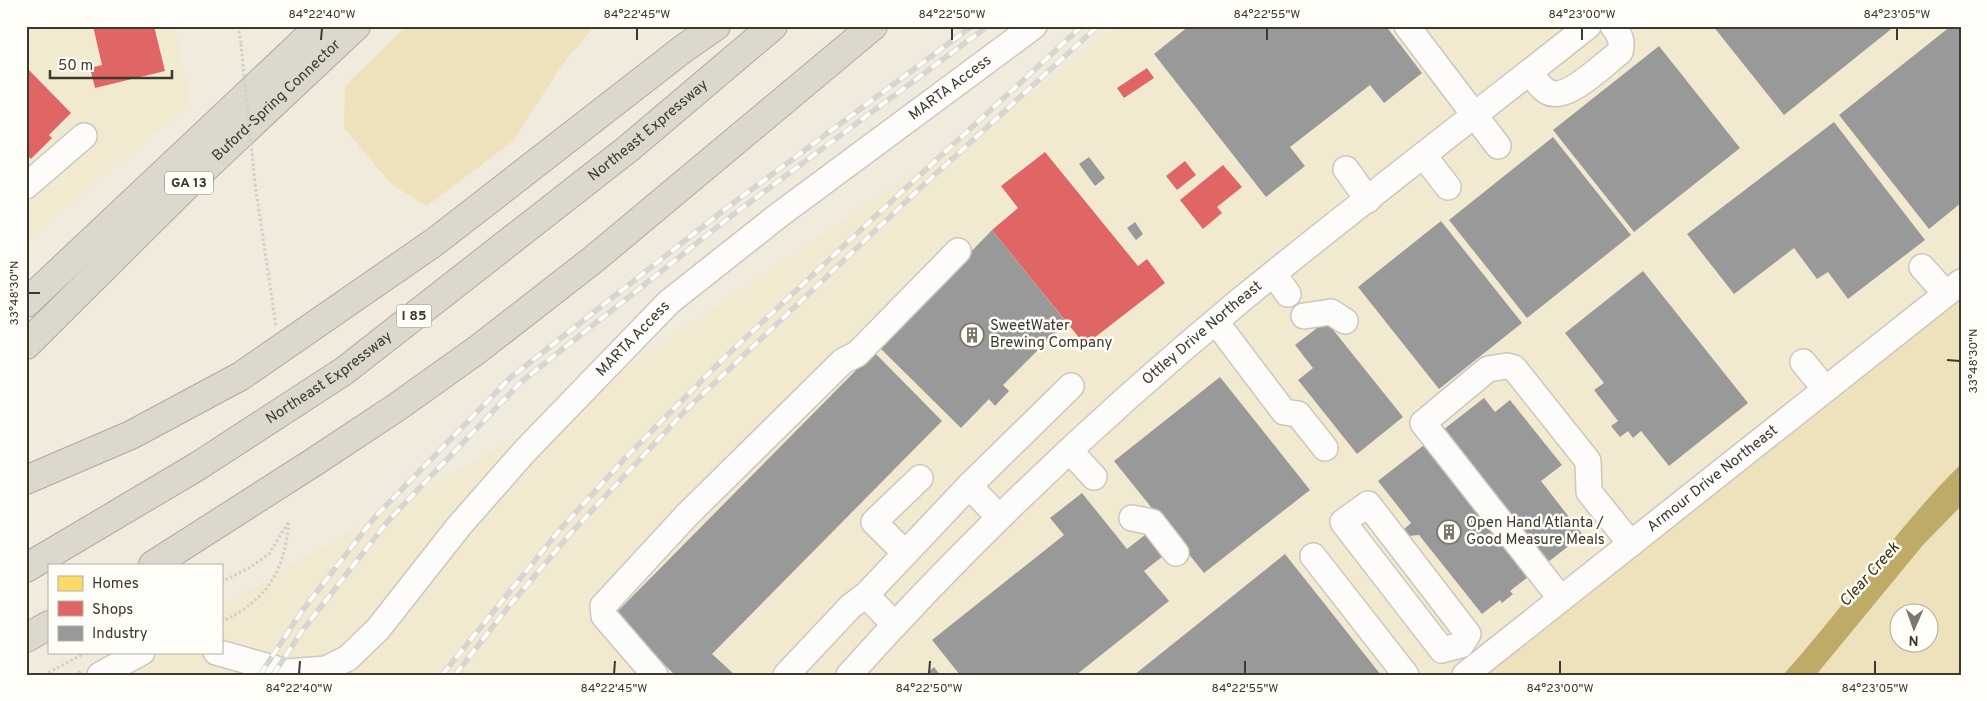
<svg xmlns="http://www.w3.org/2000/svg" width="1987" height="701" viewBox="0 0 1987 701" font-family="Overpass,sans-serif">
  <rect width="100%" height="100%" fill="#f0ebdc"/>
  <path fill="#f2ead0" d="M 26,26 L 175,26 L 190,104 L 26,242 Z
    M 1114,26 L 1961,26 L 1961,297 L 1480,675 L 99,675 L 139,652 L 221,652 L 221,605 L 561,412 L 1043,84 Z"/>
  <path fill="#eee2bd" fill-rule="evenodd" d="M 406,26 L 594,26 L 562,65 L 513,141 L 427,206 L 391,184 L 344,128 L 345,86 Z
    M 1961,297 L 1961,675 L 1480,675 ZM 1900,614 L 1930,614 L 1930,644 L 1900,644 Z"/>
  <path fill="#bfab68" d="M 1961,464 L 1961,506 L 1923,545 L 1816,675 L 1783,675 C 1845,607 1895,529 1961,464 Z"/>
  <path fill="#ffd966" d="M 1961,668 L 1961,675 L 1953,675 Z"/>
  <path fill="#e06666" d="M 93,26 L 154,26 L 165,71 L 95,88 L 90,68 L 102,65 Z
    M 26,67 L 71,113 L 49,135 L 52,138 L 31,159 L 26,154 Z
    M 1147,68 L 1154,78 L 1124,98 L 1117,88 Z
    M 1045,152 L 1138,266 L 1147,259 L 1165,283 L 1085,345 L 992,230 L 1018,208 L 1001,186 Z
    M 1185,161 L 1196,175 L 1177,190 L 1166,176 Z
    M 1223,165 L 1242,187 L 1217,207 L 1222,213 L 1203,229 L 1180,200 Z"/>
  <path fill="#999" d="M 1189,26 L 1386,26 L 1422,73 L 1384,103 L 1370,85 L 1290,147 L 1305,166 L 1266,197 L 1154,54 Z
    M 1713,26 L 1895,26 L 1784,115 Z
    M 1951,26 L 1961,26 L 1961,203 L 1929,229 L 1839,115 Z
    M 1659,46 L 1740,148 L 1634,232 L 1553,130 Z
    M 1834,122 L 1925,240 L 1848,299 L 1828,272 L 1817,279 L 1794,248 L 1734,294 L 1687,234 Z
    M 1553,137 L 1631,235 L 1527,318 L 1449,220 Z
    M 1089,157 L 1105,178 L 1095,186 L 1079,164 Z
    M 1441,221 L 1522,323 L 1439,389 L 1358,287 Z
    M 1135,222 L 1143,234 L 1136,240 L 1127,228 Z
    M 992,230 L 1066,322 L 1003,385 L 1009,391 L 995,406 L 989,399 L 961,428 L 879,347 Z
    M 1643,271 L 1748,403 L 1669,466 L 1641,431 L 1633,438 L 1628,431 L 1620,437 L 1611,426 L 1618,421 L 1594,390 L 1604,383 L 1565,333 Z
    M 1326,321 L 1403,417 L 1357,454 L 1298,380 L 1313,368 L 1295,345 Z
    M 874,352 L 942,421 L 712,654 L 735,675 L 675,675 L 614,615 Z
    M 1220,377 L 1310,490 L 1204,573 L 1114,461 Z
    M 1484,398 L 1495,412 L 1510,400 L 1562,465 L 1541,481 L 1583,535 L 1548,562 L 1443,430 Z
    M 1424,445 L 1456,486 L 1462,481 L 1528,577 L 1510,591 L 1513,594 L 1502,603 L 1500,600 L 1482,614 L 1419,535 L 1408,536 L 1403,530 L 1411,523 L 1378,481 Z
    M 1082,493 L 1127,549 L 1150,531 L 1167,553 L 1144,571 L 1169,601 L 1076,675 L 960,675 L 932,640 L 1064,535 L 1050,518 Z
    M 1285,554 L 1381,675 L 1134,675 Z
    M 934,667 L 940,675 L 925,675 Z"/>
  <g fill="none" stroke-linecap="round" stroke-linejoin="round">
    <g stroke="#cbc7bc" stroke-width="28">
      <g id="minor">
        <path d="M 1407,26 L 1498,146"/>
        <path d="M 1529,73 C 1535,78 1541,89 1548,92 C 1567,102 1605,63 1620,52 C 1623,42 1620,35 1613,26"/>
        <path d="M 1424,156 L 1448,187"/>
        <path d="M 1346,169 L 1368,200"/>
        <path d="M 26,186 L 84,136"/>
        <path d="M 1922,267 L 1946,294"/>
        <path d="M 1274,274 L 1288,294"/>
        <path d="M 1304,316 L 1331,312 L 1345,321"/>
        <path d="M 1216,322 L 1284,412 L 1298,414 L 1325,448"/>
        <path d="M 1803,362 L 1825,389"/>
        <path d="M 1070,451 L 1094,477"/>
        <path d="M 969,486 L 999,517"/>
        <path d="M 1368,504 L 1468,634 L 1461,645 L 1442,650 L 1343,522 Z"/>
        <path d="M 1132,518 L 1152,522 L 1176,553"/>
        <path d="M 905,553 L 874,522 L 920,478"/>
        <path d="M 1313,556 L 1406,675"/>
        <path d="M 866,595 L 895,625"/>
        <path d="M 1561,599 L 1423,423 L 1488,369 L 1507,366 L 1514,368 L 1588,461 L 1589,492 L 1631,544"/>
        <path id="s1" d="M 216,652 L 287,672 L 326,669 L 348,658 L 378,629 L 459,526 L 524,452 L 669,302 L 779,215 L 1034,26"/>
        <path d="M 100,675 L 142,652"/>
        <path d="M 655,675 L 604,616 L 603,606 L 686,516 L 843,361 L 857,354 L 958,251"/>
        <path d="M 786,675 L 851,606 L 866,595 L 969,486 L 1071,386"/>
        <path id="s2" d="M 849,675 C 970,540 1103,414 1242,299 C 1356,206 1473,117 1588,26"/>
        <path id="s3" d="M 1465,675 L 1961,282"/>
      </g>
    </g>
    <g stroke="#afaa99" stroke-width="30">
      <g id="highway">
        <path d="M 26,303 L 320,26"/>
        <path id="s4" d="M 26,345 L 190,182 L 356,26"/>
        <path d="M 26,480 L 131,435 L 241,376 L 436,241 L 683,49 L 716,26"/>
        <path d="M 153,565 L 314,462 L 397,407 L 477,350 L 594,259 L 873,26"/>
        <path id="s5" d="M 26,568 L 198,466 L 344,371 L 629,148 L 773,26"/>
        <path d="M 26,638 L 49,625"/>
      </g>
    </g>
    <path stroke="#d0cfc9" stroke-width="3" stroke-dasharray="2.5 2.5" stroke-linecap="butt" d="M 238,26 L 241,44
      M 255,184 L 276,326
      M 221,582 L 249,568 L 269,554 L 289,521
      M 221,622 C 268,600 285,570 289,520
      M 44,675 L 87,652
      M 74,675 L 81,671"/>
    <use href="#minor" stroke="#fdfcfa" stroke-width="25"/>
    <use href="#highway" stroke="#dcd8ce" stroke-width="28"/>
    <g stroke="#d6d5d0" stroke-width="5.5">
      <path id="rail" d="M 260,675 L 302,611 L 375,517 L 510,378 L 724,210 L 972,26
        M 273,675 L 302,631 L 388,521 L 521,382 L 730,217 L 988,26
        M 442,675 L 558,532 L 627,456 L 724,358 L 882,210 L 1082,26
        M 455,675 L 505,611 L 570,534 L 685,411 L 916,192 L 1098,26"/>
    </g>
    <use href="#rail" stroke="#fefdf7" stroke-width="4" stroke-dasharray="11" stroke-linecap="butt"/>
    <path stroke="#d0cfc9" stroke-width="3" stroke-dasharray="2.5 2.5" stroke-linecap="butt" d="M 241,44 L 255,184"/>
  </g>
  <path fill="none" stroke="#3c392e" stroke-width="2" d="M 321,40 L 322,28M 637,40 L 637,28M 952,40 L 952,28M 1267,40 L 1267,28M 1582,40 L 1582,28M 1897,40 L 1897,28M 28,293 L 40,293M 1947,360 L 1960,361M 299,674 L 300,661M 614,674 L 615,661M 929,674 L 930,661M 1245,674 L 1245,661M 1560,674 L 1560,661M 1875,674 L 1875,661"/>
  <defs>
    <g id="building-ring" transform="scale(1.25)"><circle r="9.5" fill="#fefdf7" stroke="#7b776b" stroke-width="1.5"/><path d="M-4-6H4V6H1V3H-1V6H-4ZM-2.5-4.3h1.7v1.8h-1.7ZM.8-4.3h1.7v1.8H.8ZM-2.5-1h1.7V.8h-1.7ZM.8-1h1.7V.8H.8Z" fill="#7b776b"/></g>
  </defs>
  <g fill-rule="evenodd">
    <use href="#building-ring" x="972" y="335"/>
    <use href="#building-ring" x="1449" y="532"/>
  </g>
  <g text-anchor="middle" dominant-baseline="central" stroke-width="5" stroke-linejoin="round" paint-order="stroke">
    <g fill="#fefdf7" stroke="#76746a" stroke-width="1">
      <rect x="165" y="171.5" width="48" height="23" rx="4"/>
      <rect x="396.5" y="304.5" width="35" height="23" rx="4"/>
    </g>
    <g font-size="14" font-weight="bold" fill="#3c392e">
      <text x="189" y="183">GA 13</text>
      <text x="414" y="316">I 85</text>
    </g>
    <g font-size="15" fill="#3c392e" stroke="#fefdf7">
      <text stroke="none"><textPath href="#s1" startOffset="971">MARTA Access</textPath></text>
      <text stroke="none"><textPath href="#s4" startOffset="350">Buford-Spring Connector</textPath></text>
      <text stroke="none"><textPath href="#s5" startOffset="762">Northeast Expressway</textPath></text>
      <text stroke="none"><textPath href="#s2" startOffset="492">Ottley Drive Northeast</textPath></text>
      <text stroke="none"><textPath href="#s1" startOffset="566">MARTA Access</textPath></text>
      <text stroke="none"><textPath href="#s5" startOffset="358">Northeast Expressway</textPath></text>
      <text stroke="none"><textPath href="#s3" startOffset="316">Armour Drive Northeast</textPath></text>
    </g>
    <g font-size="15" fill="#3c392e" stroke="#fefdf7" text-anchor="start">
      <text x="990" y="326">SweetWater<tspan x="990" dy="17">Brewing Company</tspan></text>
      <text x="1466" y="523">Open Hand Atlanta /<tspan x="1466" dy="17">Good Measure Meals</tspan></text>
    </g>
    <g font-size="16" font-style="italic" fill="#3c3109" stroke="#fefdf7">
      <text transform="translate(1870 575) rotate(-48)">Clear Creek</text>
    </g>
  </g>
  <rect width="1987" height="701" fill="none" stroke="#fefdf7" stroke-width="55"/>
  <rect x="48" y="564" width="175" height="90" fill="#fefdf7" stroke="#b0afa7"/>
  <rect x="58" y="576" width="25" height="15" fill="#ffd966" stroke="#b0afa7"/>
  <text x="92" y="588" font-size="15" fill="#3c392e">Homes</text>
  <rect x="58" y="601" width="25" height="15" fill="#e06666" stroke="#b0afa7"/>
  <text x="92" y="614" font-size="15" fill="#3c392e">Shops</text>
  <rect x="58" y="626" width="25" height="15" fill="#999999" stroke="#b0afa7"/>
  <text x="92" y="638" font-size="15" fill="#3c392e">Industry</text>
  <g transform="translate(1914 628) rotate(182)"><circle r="24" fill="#fefdf7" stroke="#b0afa7"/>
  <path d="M0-4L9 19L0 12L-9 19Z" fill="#7b776b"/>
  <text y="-8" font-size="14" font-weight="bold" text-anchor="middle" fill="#3c392e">N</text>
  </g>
  <path d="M50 70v8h122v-8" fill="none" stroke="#3c392e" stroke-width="2.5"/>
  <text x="58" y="70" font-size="15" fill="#3c392e" stroke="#fefdf7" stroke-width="4" paint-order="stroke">50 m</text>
  <rect x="28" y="28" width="1932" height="646" fill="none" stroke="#3c392e" stroke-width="2"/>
  <g font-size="12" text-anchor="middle" fill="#3c392e">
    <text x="322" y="18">84°22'40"W</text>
    <text x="637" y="18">84°22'45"W</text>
    <text x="952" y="18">84°22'50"W</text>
    <text x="1267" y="18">84°22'55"W</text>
    <text x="1582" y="18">84°23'00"W</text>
    <text x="1897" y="18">84°23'05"W</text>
    <text transform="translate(14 293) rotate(-90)" y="4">33°48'30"N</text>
    <text transform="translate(1973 361) rotate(-90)" y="4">33°48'30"N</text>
    <text x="299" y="692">84°22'40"W</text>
    <text x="614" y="692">84°22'45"W</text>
    <text x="929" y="692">84°22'50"W</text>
    <text x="1245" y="692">84°22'55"W</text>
    <text x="1560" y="692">84°23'00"W</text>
    <text x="1875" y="692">84°23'05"W</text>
  </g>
</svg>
